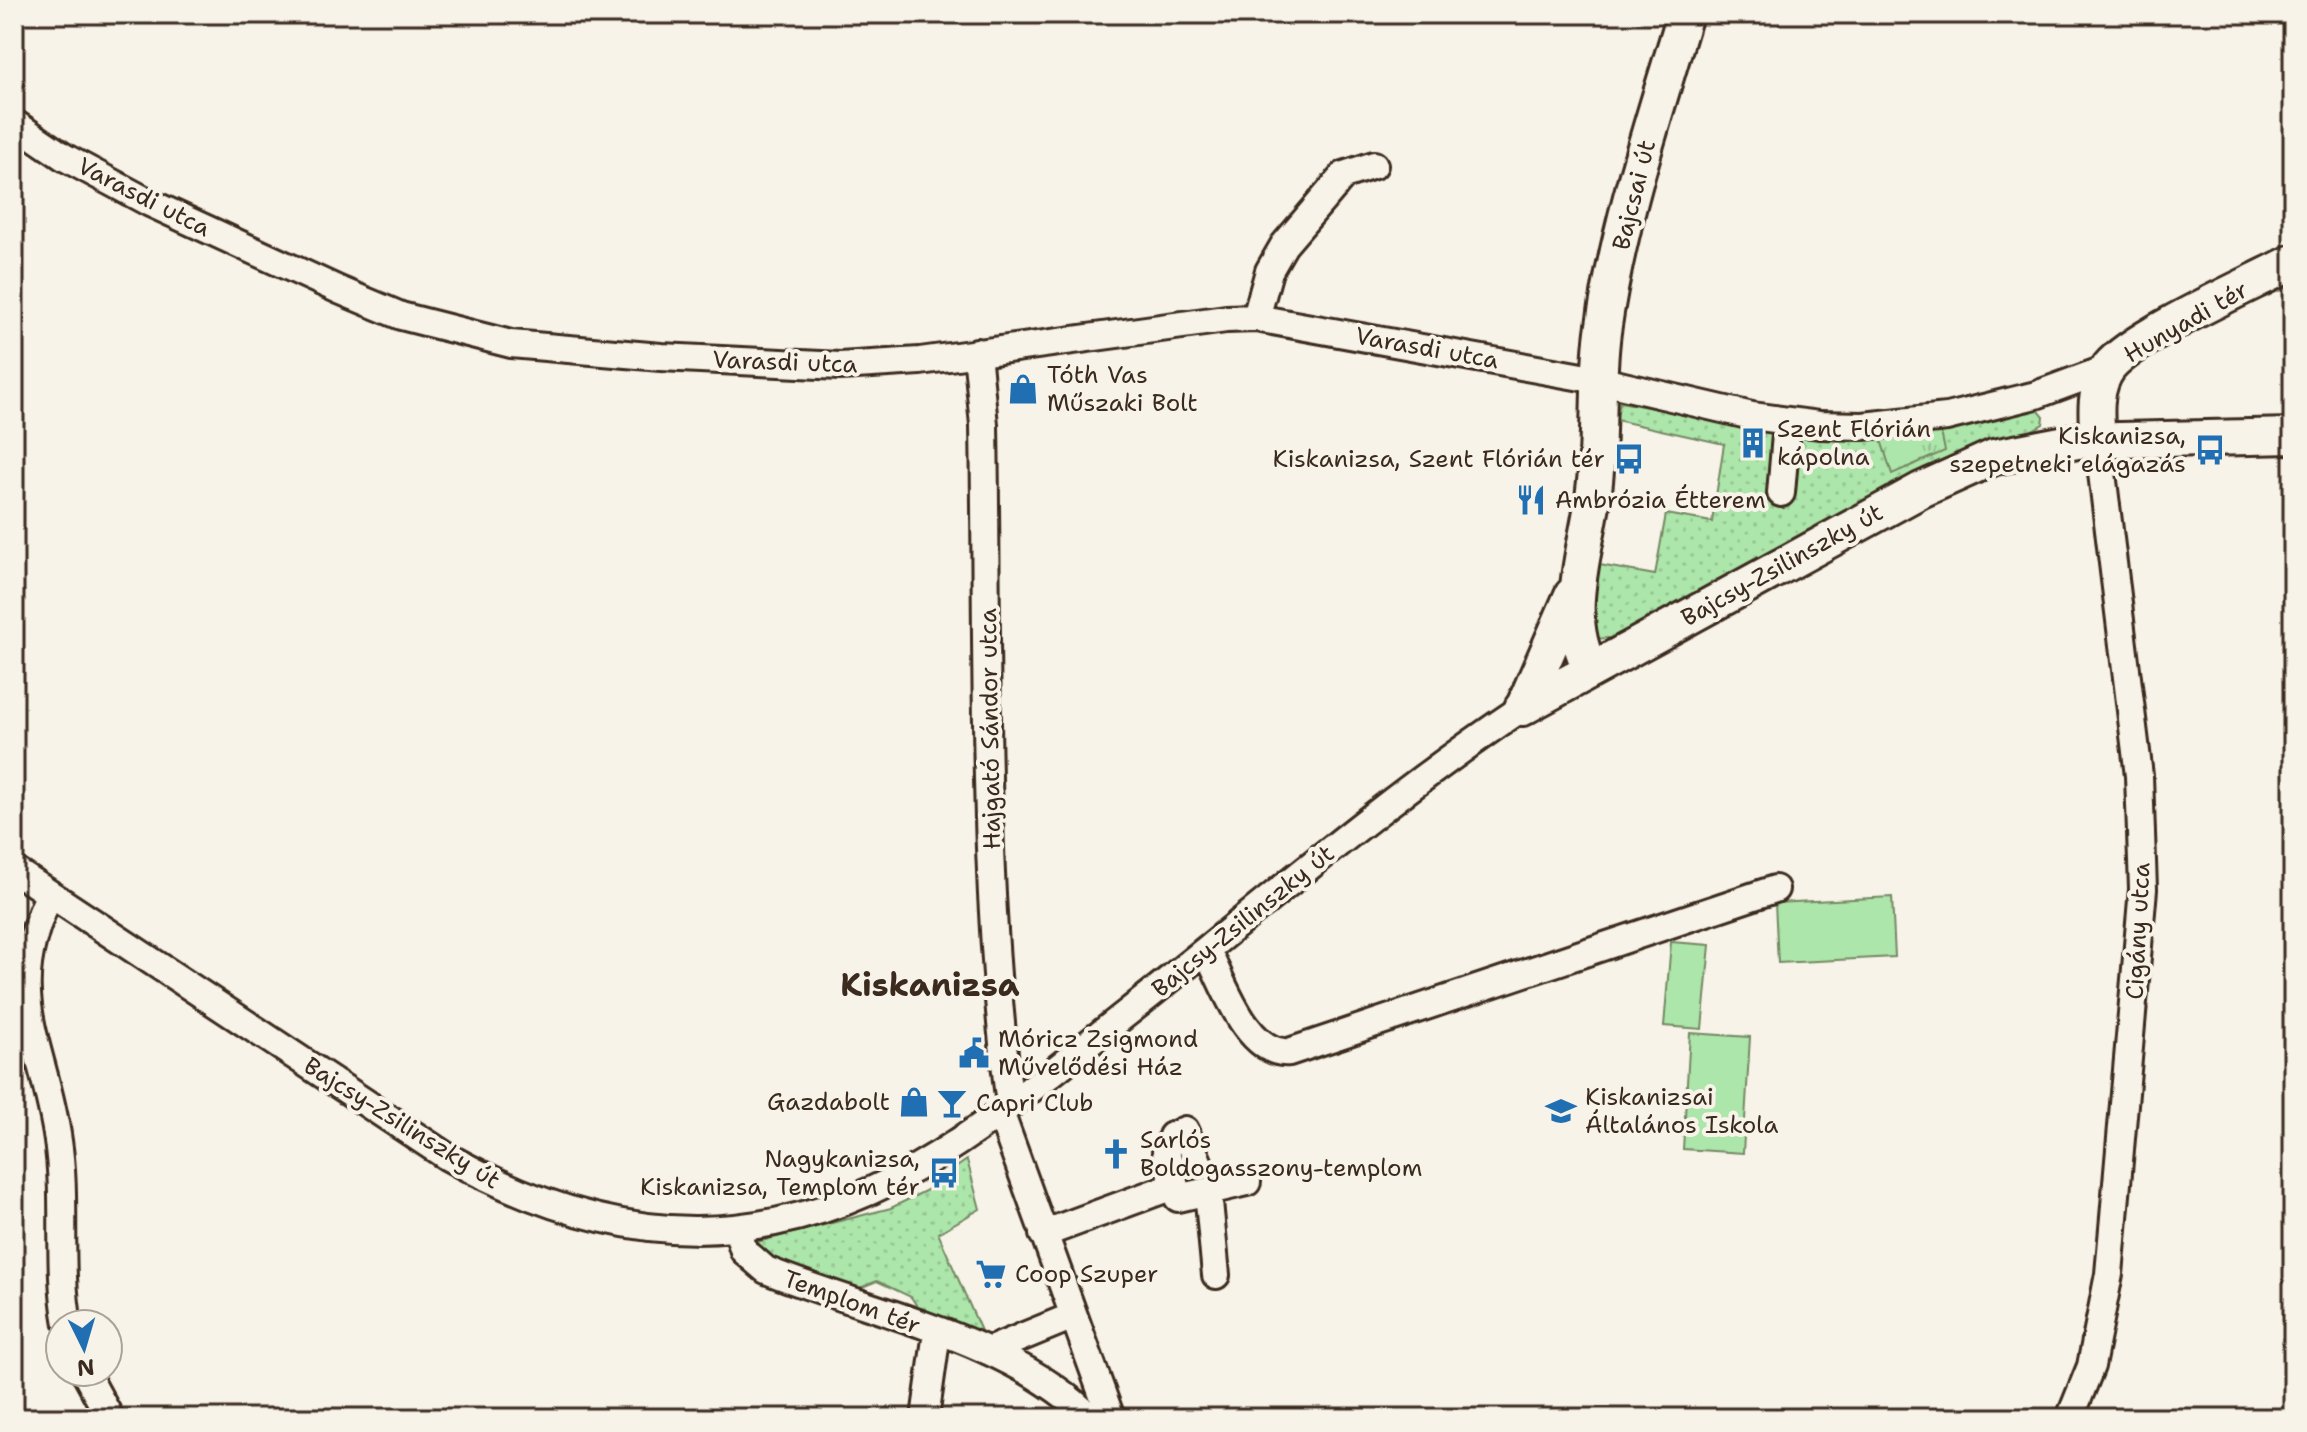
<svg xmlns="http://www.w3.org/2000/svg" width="2307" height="1432" viewBox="0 0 2307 1432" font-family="'Shantell Sans',sans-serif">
  <defs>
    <pattern id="grass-dots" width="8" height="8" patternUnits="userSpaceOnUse" patternTransform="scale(2)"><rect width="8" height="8" fill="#ace6aa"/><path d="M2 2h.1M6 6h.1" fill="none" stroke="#95c592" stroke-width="1.8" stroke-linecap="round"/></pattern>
    <pattern id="park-tufts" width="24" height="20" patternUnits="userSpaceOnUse" patternTransform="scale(2)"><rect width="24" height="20" fill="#ace6aa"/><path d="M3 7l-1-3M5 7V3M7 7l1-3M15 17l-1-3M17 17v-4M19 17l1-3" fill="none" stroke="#95c592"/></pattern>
  </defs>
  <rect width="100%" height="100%" fill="#f7f3e8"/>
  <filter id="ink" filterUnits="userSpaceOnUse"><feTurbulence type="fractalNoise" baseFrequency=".0125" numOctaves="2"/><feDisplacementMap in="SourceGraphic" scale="16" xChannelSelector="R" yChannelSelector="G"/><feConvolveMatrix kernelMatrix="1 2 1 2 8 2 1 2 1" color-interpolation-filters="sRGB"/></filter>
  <g filter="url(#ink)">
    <path fill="url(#grass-dots)" stroke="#748864" stroke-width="2" d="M 1620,402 L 1797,434 L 2035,406 L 2044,417 L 2043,424 L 2025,434 L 1626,637 L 1592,639 L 1594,564 L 1655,575 L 1666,514 L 1712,522 L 1724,444 L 1616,420 Z
      M 967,1160 L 980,1209 L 938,1233 L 985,1340 L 928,1323 L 911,1297 L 877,1281 L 850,1292 L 768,1262 L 757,1242 L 891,1208 L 953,1177 L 954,1169 Z"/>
    <path fill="url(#park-tufts)" stroke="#748864" stroke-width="2" d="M 1941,432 L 1945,451 L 1892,474 L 1881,440 Z"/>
    <path fill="#ace6aa" stroke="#748864" stroke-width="2" d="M 1892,897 L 1895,957 L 1778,963 L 1775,903 Z
      M 1671,942 L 1710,945 L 1702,1029 L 1664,1026 Z
      M 1690,1033 L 1750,1037 L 1743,1153 L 1683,1149 Z"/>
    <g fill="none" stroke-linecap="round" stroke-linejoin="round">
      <g stroke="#3b2a1e" stroke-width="32">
        <path id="minor" d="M 14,123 L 64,157 L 150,203 L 339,290 L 401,316 L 511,344 L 661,357 L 840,366 L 920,361 L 1226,319 L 1256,318 L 1598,380 L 1752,416 L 1819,425 L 1863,426 L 1947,417 L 2036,395 L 2109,368
          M 1256,318 L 1269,271 L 1284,245 L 1344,175 L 1374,165
          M 977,352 L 984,425 C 988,651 981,880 1010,1105
          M 1781,493 L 1787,423
          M 14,870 L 446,1156 C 615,1251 772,1259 941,1153 C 1006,1112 1066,1061 1127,1013 C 1258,910 1384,800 1522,708
          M 50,894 C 0,997 44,1041 58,1141 C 67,1201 57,1264 68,1324
          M 1207,951 C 1223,982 1247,1056 1289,1052 L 1775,889
          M 1000,1112 L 1111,1418
          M 1199,1164 L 1185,1130 L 1172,1136 L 1166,1152 L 1178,1198 L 1247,1182
          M 1208,1191 L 1216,1275
          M 737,1229 L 744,1251 L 766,1270 C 869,1312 1013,1339 1090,1418
          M 1043,1234 L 1173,1186
          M 988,1351 L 1073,1316
          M 85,1372 L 110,1418
          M 925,1418 L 937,1332
          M 2070,1418 L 2091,1366 L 2109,1274 L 2143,889 L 2139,776 L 2098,440"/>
      </g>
      <g stroke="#3b2a1e" stroke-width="40">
        <path id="major" d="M 2098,440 C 2096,416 2093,388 2109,367 C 2135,335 2252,284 2293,262
          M 1591,669 C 1560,614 1588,547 1594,490 C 1601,438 1596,385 1603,332 C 1618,224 1654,118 1685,14
          M 1522,708 L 1921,490 L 1994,457 L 2077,441 L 2293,436
          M 1523,708 L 1572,595"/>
      </g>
      <use href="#minor" stroke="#f7f3e8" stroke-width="26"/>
      <use href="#major" stroke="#f7f3e8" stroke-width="34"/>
    </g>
  </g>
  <defs>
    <g id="shop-bare" transform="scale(2.4)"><path d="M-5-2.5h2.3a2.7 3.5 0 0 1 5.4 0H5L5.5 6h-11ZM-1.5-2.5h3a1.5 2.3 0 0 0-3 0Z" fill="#1f6fb2" stroke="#f7f3e8" stroke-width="2.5" paint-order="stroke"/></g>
    <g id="building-bare" transform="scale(2.4)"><path d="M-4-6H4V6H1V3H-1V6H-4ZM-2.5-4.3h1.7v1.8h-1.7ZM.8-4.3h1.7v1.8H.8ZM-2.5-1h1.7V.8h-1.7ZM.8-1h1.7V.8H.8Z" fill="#1f6fb2" stroke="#f7f3e8" stroke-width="2.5" paint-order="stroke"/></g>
    <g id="bus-bare" transform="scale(2.4)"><path d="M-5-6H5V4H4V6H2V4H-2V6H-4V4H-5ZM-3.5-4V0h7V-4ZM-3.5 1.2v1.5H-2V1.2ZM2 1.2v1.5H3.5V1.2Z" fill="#1f6fb2" stroke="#f7f3e8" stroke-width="2.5" paint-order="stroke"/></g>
    <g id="restaurant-bare" transform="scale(2.4)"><path d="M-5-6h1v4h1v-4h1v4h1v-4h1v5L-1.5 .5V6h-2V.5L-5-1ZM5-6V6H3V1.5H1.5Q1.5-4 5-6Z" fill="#1f6fb2" stroke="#f7f3e8" stroke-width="2.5" paint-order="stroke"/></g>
    <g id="civic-bare" transform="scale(2.4)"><path d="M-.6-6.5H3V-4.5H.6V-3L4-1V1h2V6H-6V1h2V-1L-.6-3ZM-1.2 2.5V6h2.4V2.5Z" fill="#1f6fb2" stroke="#f7f3e8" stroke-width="2.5" paint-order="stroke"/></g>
    <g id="bar-bare" transform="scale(2.4)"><path d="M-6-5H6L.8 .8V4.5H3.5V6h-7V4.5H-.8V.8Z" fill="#1f6fb2" stroke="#f7f3e8" stroke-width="2.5" paint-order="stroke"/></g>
    <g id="school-bare" transform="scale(2.4)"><path d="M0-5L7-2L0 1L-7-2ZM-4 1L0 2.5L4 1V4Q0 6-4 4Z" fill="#1f6fb2" stroke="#f7f3e8" stroke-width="2.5" paint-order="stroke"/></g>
    <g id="church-bare" transform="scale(2.4)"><path d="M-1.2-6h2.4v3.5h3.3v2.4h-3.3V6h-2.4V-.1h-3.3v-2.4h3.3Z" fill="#1f6fb2" stroke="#f7f3e8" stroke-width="2.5" paint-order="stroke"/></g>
    <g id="supermarket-bare" transform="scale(2.4)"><path d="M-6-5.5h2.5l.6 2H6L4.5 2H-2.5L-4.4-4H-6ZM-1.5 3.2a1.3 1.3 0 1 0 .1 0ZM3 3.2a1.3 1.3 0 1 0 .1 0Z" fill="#1f6fb2" stroke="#f7f3e8" stroke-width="2.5" paint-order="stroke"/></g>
  </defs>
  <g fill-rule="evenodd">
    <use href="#shop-bare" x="1023" y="389"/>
    <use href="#building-bare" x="1753" y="443"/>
    <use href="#bus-bare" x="2210" y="450"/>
    <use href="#bus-bare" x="1629" y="459"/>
    <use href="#restaurant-bare" x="1531" y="500"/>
    <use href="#civic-bare" x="974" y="1053"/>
    <use href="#shop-bare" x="914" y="1102"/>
    <use href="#bar-bare" x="952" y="1103"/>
    <use href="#school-bare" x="1561" y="1111"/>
    <use href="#church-bare" x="1116" y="1154"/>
    <use href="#bus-bare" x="944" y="1173"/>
    <use href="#supermarket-bare" x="991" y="1274"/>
  </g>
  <g text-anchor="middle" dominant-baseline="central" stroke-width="8" stroke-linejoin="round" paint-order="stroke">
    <g font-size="24" fill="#3b2a1e" stroke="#f7f3e8">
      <text transform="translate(1634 195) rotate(-76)">Bajcsai út</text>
      <text transform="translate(144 197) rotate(27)">Varasdi utca</text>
      <text transform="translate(2186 322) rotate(-30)">Hunyadi tér</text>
      <text transform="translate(1427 348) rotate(10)">Varasdi utca</text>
      <text transform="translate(785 362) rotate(2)">Varasdi utca</text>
      <text transform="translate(1782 565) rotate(-29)">Bajcsy-Zsilinszky út</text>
      <text transform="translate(990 729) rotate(-91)">Hajgató Sándor utca</text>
      <text transform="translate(1243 921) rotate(-39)">Bajcsy-Zsilinszky út</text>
      <text transform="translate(2138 931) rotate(-87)">Cigány utca</text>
      <text transform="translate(402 1123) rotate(32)">Bajcsy-Zsilinszky út</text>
      <text transform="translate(852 1302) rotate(20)">Templom tér</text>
    </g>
    <g font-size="24" fill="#3b2a1e" stroke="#f7f3e8" text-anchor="start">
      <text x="1047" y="375">Tóth Vas<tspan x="1047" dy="28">Műszaki Bolt</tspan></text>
      <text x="1777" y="429">Szent Flórián<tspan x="1777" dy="28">kápolna</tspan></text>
      <text x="2186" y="436" text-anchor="end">Kiskanizsa,<tspan x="2186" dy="28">szepetneki elágazás</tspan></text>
      <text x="1605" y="459" text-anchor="end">Kiskanizsa, Szent Flórián tér</text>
      <text x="1555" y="500">Ambrózia Étterem</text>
      <text x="998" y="1039">Móricz Zsigmond<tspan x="998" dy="28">Művelődési Ház</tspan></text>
      <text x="1585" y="1097">Kiskanizsai<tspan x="1585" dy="28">Általános Iskola</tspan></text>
      <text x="890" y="1102" text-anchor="end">Gazdabolt</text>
      <text x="976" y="1103">Capri Club</text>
      <text x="1140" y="1140">Sarlós<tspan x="1140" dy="28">Boldogasszony-templom</tspan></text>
      <text x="920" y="1159" text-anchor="end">Nagykanizsa,<tspan x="920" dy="28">Kiskanizsa, Templom tér</tspan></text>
      <text x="1015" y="1274">Coop Szuper</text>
    </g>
    <g font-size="32" font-weight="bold" fill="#3b2a1e" stroke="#f7f3e8">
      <text x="930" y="984">Kiskanizsa</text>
    </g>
  </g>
  <rect width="2307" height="1432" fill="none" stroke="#f7f3e8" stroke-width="48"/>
  <rect x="24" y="24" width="2259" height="1384" fill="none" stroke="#3b2a1e" stroke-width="3" filter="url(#ink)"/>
  <g transform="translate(84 1348) rotate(175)"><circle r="38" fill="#f7f3e8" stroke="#aca397" stroke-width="2"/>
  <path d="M0-6L14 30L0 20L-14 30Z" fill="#1f6fb2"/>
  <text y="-12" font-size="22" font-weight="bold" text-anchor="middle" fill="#3b2a1e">N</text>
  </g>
</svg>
